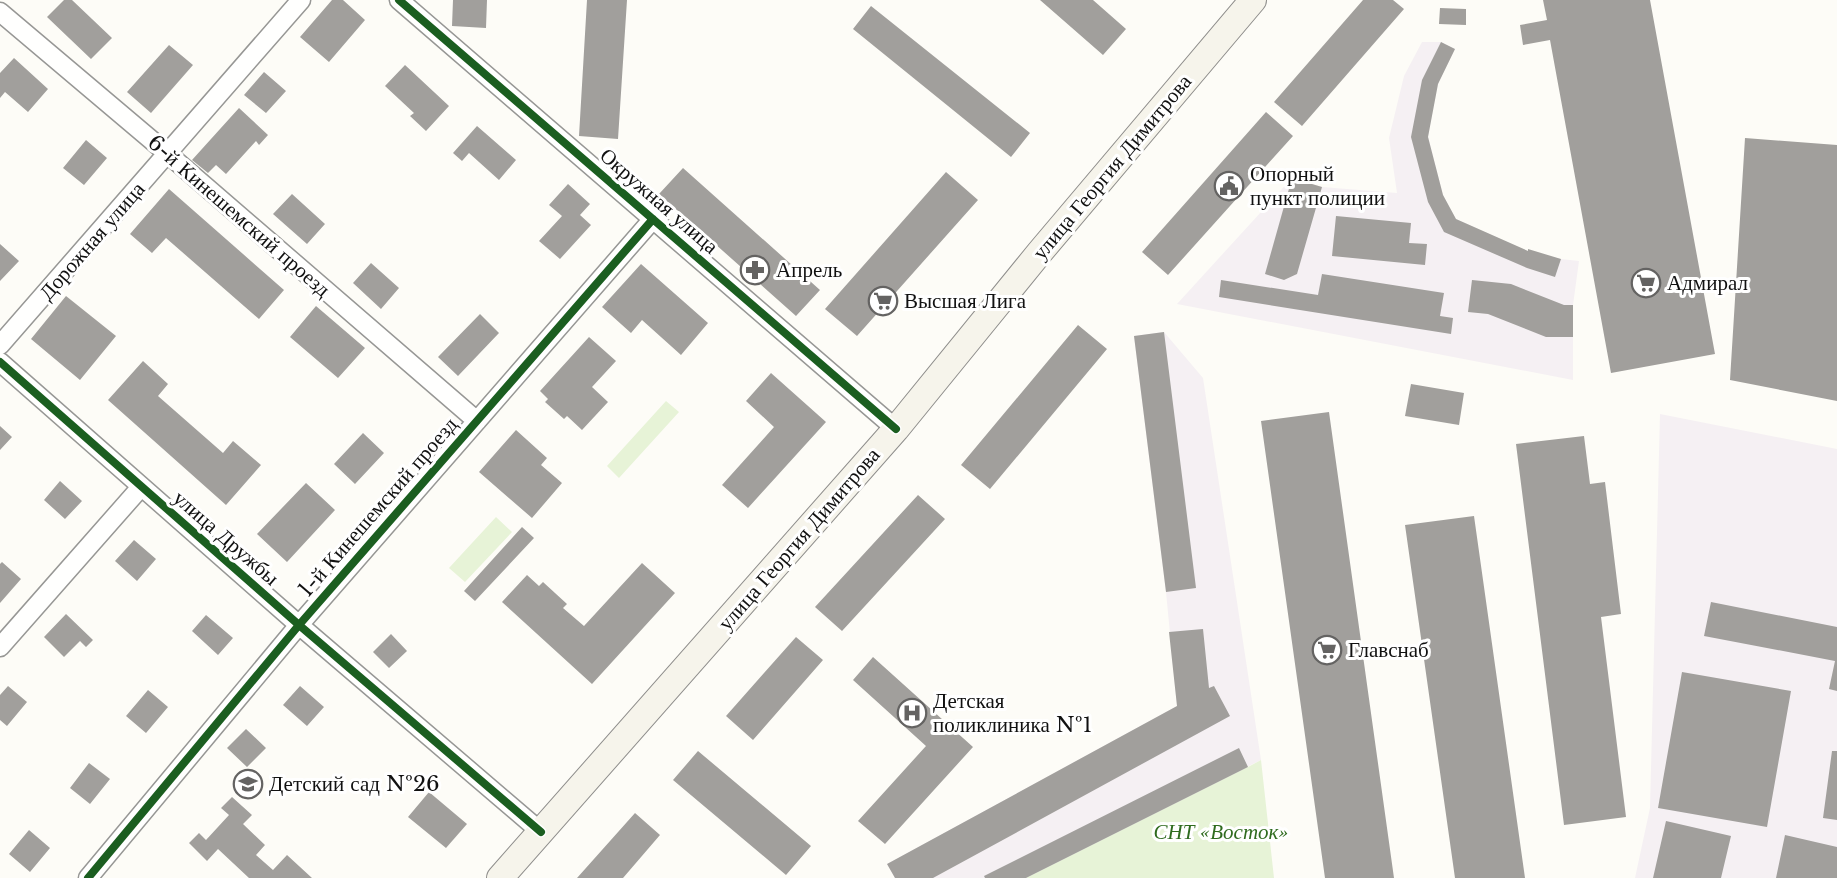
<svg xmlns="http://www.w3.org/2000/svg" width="1837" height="878" viewBox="0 0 1837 878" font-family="'Libre Baskerville',serif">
  <rect width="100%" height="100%" fill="#fdfcf7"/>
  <path fill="#f5f0f3" d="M 1422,42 L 1441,42 L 1455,49 L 1438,84 L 1428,136 L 1443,195 L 1456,219 L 1527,251 L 1561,259 L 1579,261 L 1573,305 L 1573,380 L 1177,304 L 1292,178 L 1322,187 L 1397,193 L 1389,138 L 1404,76 Z
    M 1164,332 L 1203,378 L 1261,760 L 1026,878 L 895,878 L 887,864 L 1177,706 L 1166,592 L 1134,336 Z
    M 1660,414 L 1837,449 L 1837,878 L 1635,878 L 1650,808 Z"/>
  <path fill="#e7f3d7" d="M 666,401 L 679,412 L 619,478 L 607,466 Z
    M 496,517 L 512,532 L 465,582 L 449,568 Z
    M 1261,760 L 1274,878 L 1026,878 L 1248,767 Z"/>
  <path fill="#a19f9c" d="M 64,0 L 72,0 L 112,38 L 91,59 L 47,17 Z
    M 332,0 L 343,0 L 365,20 L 329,62 L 300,37 Z
    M 453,0 L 487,0 L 486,28 L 452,26 Z
    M 587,0 L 627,0 L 618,139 L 579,136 Z
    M 1040,0 L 1093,0 L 1126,29 L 1103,55 Z
    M 1363,0 L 1393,0 L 1404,9 L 1302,126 L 1274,102 Z
    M 1543,0 L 1650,0 L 1715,354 L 1611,373 L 1550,40 L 1523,45 L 1520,25 L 1547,20 Z
    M 871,6 L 1030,133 L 1011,157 L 853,29 Z
    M 1440,8 L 1466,9 L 1466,25 L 1439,24 Z
    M 1441,42 L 1455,49 L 1438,84 L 1428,137 L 1443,195 L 1456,219 L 1528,251 L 1528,249 L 1561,259 L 1555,277 L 1527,268 L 1444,232 L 1428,202 L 1411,137 L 1422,80 Z
    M 169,45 L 193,65 L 151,113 L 127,92 Z
    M 14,58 L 48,89 L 28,112 L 5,92 L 0,98 L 0,73 Z
    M 405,65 L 449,106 L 426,131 L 410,116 L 414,113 L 385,86 Z
    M 264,72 L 286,91 L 266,113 L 244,95 Z
    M 239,108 L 268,135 L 259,145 L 256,141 L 226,174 L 216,165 L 208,173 L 192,160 Z
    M 1266,112 L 1293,136 L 1168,275 L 1142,252 Z
    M 477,126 L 516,160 L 499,180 L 469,153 L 462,161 L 453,153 Z
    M 1745,138 L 1837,145 L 1837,401 L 1730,380 Z
    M 86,140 L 107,158 L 84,185 L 63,168 Z
    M 683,168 L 820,290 L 796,316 L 659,194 Z
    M 946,172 L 978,200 L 857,336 L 825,309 Z
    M 1292,178 L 1322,187 L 1297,274 L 1284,280 L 1265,274 Z
    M 568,184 L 590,204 L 580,215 L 591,225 L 560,259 L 539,241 L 562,216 L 549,205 Z
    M 169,189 L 284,290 L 259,319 L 166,238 L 152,253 L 130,234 Z
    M 292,194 L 325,224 L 307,244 L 273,214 Z
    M 1336,216 L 1411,223 L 1409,243 L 1427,244 L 1425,265 L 1332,256 Z
    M 0,244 L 19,261 L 0,281 Z
    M 371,263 L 399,288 L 381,309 L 353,283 Z
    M 641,264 L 708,323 L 681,355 L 642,320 L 631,333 L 602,307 Z
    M 1322,274 L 1444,293 L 1440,316 L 1453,318 L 1451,334 L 1219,297 L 1221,280 L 1318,295 Z
    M 1472,280 L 1511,284 L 1564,305 L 1573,305 L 1573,337 L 1546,337 L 1488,314 L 1468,312 Z
    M 66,296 L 116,336 L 80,380 L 31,339 Z
    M 316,306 L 365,348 L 338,378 L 290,337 Z
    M 480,314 L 499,333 L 458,376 L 438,357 Z
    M 1078,325 L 1107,349 L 990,489 L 961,465 Z
    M 1164,332 L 1196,588 L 1166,592 L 1134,336 Z
    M 589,337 L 616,361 L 592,387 L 608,402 L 582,430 L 567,416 L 564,419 L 545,402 L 548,399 L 540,391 Z
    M 143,361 L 168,384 L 158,396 L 223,453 L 233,441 L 261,465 L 226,505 L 108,400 Z
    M 771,373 L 826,422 L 748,508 L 722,485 L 774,427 L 746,401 Z
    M 1411,384 L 1464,393 L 1459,425 L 1405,416 Z
    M 1329,412 L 1394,878 L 1325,878 L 1261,421 Z
    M 0,426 L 12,437 L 0,450 Z
    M 516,430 L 547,458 L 541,465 L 562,483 L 532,518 L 479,472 Z
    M 363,433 L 384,453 L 355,484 L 334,464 Z
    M 1584,436 L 1590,484 L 1605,482 L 1621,614 L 1601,617 L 1626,817 L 1564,825 L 1516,444 Z
    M 60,481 L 82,501 L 65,519 L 44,500 Z
    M 306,483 L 335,510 L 287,562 L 257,534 Z
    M 918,495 L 945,519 L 842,631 L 815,607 Z
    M 1474,516 L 1525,878 L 1455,878 L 1405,525 Z
    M 522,527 L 534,538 L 475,601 L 464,591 Z
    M 134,540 L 156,559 L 137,581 L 115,561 Z
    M 2,562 L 21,579 L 0,603 L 0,564 Z
    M 642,563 L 675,593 L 592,684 L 502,602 L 527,575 L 539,586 L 543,582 L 567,604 L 563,608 L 584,626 Z
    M 1711,602 L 1837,627 L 1837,691 L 1829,689 L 1835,661 L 1704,636 Z
    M 66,614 L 93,640 L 86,647 L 80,641 L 64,657 L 44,637 Z
    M 206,615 L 233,638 L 218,655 L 192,631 Z
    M 1203,629 L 1209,688 L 1214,686 L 1230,716 L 933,878 L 895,878 L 887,864 L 1177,706 L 1169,632 Z
    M 391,634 L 407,651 L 389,668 L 373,652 Z
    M 796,637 L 823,660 L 753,740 L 726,716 Z
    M 873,657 L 973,747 L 885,844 L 858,821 L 926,746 L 853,680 Z
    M 1682,672 L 1791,691 L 1767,827 L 1658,808 Z
    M 8,686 L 27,702 L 7,726 L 0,720 L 0,695 Z
    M 300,686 L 324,707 L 307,726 L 283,705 Z
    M 148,690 L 168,707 L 146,733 L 126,716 Z
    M 246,729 L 266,748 L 247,767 L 227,748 Z
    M 1239,748 L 1248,767 L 1026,878 L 985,878 L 984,876 Z
    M 698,751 L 811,846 L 786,875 L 673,780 Z
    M 1832,751 L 1837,751 L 1837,820 L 1823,818 Z
    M 89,763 L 110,779 L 90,804 L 70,788 Z
    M 429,792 L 467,824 L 446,848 L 408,817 Z
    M 232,797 L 252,815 L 243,824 L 265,845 L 256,855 L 273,870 L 287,855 L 312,878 L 249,878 L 218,849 L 207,861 L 189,843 L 199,833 L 206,840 L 229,815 L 221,808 Z
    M 635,813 L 660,835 L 623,878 L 577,878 Z
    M 1666,821 L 1731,836 L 1721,878 L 1653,878 Z
    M 29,830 L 50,848 L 30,872 L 9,854 Z
    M 1785,835 L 1837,847 L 1837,878 L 1776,878 Z"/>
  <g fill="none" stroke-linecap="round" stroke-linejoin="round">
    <g stroke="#979795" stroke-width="21">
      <path id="street" d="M 399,0 L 896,429
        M 0,12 L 168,154 L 477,421
        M 0,345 L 301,0
        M 0,362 L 299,625 L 541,832
        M 0,647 L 141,487
        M 88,878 L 299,625 L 653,219"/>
    </g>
    <g stroke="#8e8d8b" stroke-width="28">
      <path id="secondary" d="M 500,878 L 896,429 L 1040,252 L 1253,0"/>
    </g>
    <use href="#street" stroke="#fffffe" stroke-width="18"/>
    <use href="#secondary" stroke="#f6f4eb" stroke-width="26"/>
    <g stroke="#fff" stroke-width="11">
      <path id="cycleway" d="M 399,0 L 896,429
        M 0,362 L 299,625 L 541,832
        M 88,878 L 299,625 L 653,219"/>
    </g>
    <use href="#cycleway" stroke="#1b5e20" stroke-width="8"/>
  </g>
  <defs>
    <g id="civic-ring" transform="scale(1.5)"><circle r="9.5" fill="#fff" stroke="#646362" stroke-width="1.5"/><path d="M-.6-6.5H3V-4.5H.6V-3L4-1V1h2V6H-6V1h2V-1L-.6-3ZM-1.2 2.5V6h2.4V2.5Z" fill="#646362"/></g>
    <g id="pharmacy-ring" transform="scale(1.5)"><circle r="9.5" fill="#fff" stroke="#646362" stroke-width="1.5"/><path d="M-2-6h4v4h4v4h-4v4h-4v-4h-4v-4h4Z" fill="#646362"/></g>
    <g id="supermarket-ring" transform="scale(1.5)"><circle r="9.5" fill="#fff" stroke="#646362" stroke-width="1.5"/><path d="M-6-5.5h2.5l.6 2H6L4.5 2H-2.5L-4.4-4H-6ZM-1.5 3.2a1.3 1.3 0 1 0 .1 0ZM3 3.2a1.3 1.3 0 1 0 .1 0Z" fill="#646362"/></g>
    <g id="hospital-ring" transform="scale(1.5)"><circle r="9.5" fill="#fff" stroke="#646362" stroke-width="1.5"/><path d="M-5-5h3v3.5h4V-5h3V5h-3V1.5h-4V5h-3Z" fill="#646362"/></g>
    <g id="school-ring" transform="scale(1.5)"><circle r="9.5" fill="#fff" stroke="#646362" stroke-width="1.5"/><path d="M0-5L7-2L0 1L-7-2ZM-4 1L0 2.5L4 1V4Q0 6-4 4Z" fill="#646362"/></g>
  </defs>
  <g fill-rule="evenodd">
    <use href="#civic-ring" x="1229" y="186"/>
    <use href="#pharmacy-ring" x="755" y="270"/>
    <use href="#supermarket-ring" x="1646" y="283"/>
    <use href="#supermarket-ring" x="883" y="301"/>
    <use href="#supermarket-ring" x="1327" y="650"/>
    <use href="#hospital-ring" x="912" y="713"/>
    <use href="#school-ring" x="248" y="784"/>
  </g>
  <g text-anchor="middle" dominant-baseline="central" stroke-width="6" stroke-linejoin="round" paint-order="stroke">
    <g font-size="21" fill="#111" stroke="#fff">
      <text transform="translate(1112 167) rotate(-50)">улица Георгия Димитрова</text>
      <text transform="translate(659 201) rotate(41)">Окружная улица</text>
      <text transform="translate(239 216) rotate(41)">6-й Кинешемский проезд</text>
      <text transform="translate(92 241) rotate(-49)">Дорожная улица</text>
      <text transform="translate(378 507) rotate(-49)">1-й Кинешемский проезд</text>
      <text transform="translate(226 538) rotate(41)">улица Дружбы</text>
      <text transform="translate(799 539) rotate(-49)">улица Георгия Димитрова</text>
    </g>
    <g font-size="21" fill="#111" stroke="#fff" text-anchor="start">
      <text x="1250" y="174">Опорный<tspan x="1250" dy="24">пункт полиции</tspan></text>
      <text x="776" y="270">Апрель</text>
      <text x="1667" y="283">Адмирал</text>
      <text x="904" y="301">Высшая Лига</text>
      <text x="1348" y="650">Главснаб</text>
      <text x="933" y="701">Детская<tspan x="933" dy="24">поликлиника №1</tspan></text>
      <text x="269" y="784">Детский сад №26</text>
    </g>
    <g font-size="21" font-style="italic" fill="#2f6b1f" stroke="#fff">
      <text x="1221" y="832">СНТ «Восток»</text>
    </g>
  </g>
</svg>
